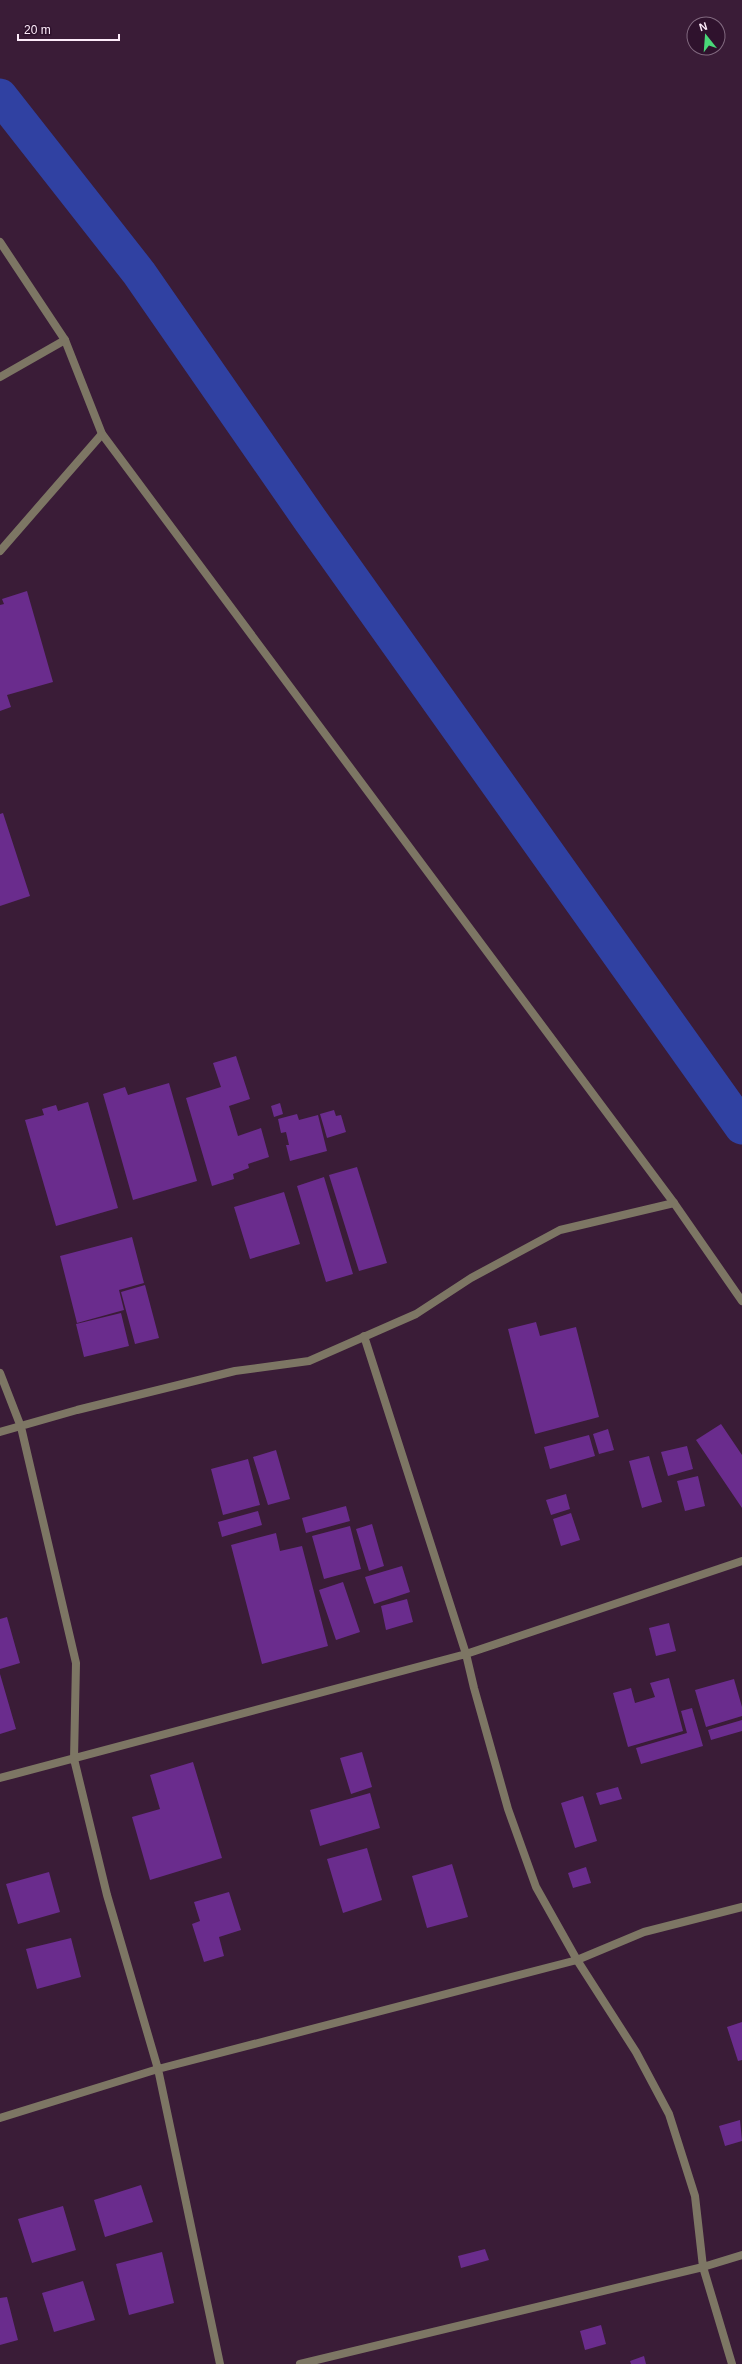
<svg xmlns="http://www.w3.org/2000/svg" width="742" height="2364" viewBox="0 0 742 2364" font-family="Helvetica,sans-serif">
  <rect width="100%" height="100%" fill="#3a1c37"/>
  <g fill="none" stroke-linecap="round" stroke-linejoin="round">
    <path stroke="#3041a2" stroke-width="35" d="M 0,96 L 139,273 L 311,521 L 742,1127"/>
  </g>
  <path fill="#6a2c8d" d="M 27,591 L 53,682 L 7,695 L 11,707 L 0,711 L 0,605 L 4,604 L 2,599 Z
    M 3,813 L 30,896 L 0,906 L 0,814 Z
    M 236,1056 L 250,1099 L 229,1106 L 238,1136 L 261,1128 L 269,1157 L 248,1164 L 249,1168 L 233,1174 L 234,1179 L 212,1186 L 186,1098 L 221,1087 L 213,1063 Z
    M 169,1083 L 197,1181 L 133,1200 L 103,1094 L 125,1087 L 128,1095 Z
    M 88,1102 L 118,1208 L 56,1226 L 25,1120 L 44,1115 L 42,1109 L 56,1105 L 58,1111 Z
    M 280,1103 L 283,1114 L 274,1117 L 271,1106 Z
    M 334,1110 L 336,1116 L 341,1115 L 346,1132 L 327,1138 L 320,1114 Z
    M 297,1114 L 299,1120 L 318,1115 L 327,1151 L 290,1161 L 286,1145 L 289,1145 L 286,1132 L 281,1133 L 278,1119 Z
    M 357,1167 L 387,1263 L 359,1271 L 329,1175 Z
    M 324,1177 L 353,1274 L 326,1282 L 297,1186 Z
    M 284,1192 L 300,1244 L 250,1259 L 234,1207 Z
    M 132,1237 L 144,1283 L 119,1290 L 124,1310 L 77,1323 L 60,1256 Z
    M 145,1285 L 159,1338 L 135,1344 L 121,1292 Z
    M 121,1313 L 129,1346 L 84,1357 L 76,1324 Z
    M 536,1322 L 540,1336 L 576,1327 L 599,1417 L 535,1434 L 508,1329 Z
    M 721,1424 L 742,1455 L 742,1508 L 696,1440 Z
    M 608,1429 L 614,1450 L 599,1454 L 593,1434 Z
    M 589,1435 L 595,1456 L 550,1469 L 544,1447 Z
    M 687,1446 L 693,1469 L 668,1476 L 661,1452 Z
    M 276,1450 L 290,1499 L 268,1505 L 253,1457 Z
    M 649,1456 L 662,1502 L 642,1508 L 629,1461 Z
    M 248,1459 L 260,1505 L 223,1515 L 211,1469 Z
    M 698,1476 L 705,1506 L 685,1511 L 677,1481 Z
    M 566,1494 L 570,1509 L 551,1515 L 546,1500 Z
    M 346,1506 L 350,1521 L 306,1533 L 302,1518 Z
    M 258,1511 L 262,1525 L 222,1537 L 218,1522 Z
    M 571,1513 L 580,1540 L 561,1546 L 553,1519 Z
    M 372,1524 L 384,1566 L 369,1571 L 356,1529 Z
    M 350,1526 L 361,1569 L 324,1579 L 312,1536 Z
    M 276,1533 L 280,1551 L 302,1546 L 328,1646 L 262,1664 L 231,1545 Z
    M 402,1566 L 410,1592 L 374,1604 L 365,1577 Z
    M 343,1582 L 360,1632 L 336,1640 L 319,1590 Z
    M 407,1599 L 413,1622 L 386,1630 L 381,1606 Z
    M 7,1617 L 20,1663 L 0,1669 L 0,1619 Z
    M 669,1623 L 676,1651 L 656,1656 L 649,1628 Z
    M 0,1674 L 16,1729 L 0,1734 Z
    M 669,1678 L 683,1731 L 628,1747 L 613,1693 L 631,1688 L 635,1703 L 655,1697 L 650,1683 Z
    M 734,1679 L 742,1707 L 742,1716 L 706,1727 L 695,1690 Z
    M 692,1708 L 703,1746 L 641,1764 L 636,1748 L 687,1733 L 681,1711 Z
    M 742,1720 L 742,1731 L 711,1740 L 708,1730 Z
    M 362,1752 L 372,1787 L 351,1794 L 340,1758 Z
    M 193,1762 L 222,1858 L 150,1880 L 132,1817 L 160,1809 L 150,1775 Z
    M 618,1787 L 622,1799 L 600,1805 L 596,1793 Z
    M 370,1793 L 380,1828 L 320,1846 L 310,1810 Z
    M 583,1796 L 597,1841 L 575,1848 L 561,1803 Z
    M 367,1848 L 382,1900 L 343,1913 L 327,1859 Z
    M 452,1864 L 468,1917 L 427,1928 L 412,1876 Z
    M 586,1867 L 591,1883 L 573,1888 L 568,1873 Z
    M 49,1872 L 60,1912 L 18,1924 L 6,1884 Z
    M 229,1892 L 241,1930 L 219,1937 L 224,1956 L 204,1962 L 192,1924 L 200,1921 L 194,1902 Z
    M 71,1938 L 81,1977 L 37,1989 L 26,1949 Z
    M 742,2022 L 742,2060 L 738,2061 L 727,2027 Z
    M 740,2120 L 742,2141 L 725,2146 L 719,2126 Z
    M 141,2185 L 153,2222 L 105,2237 L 94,2200 Z
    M 63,2206 L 76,2250 L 32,2263 L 18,2219 Z
    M 485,2249 L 489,2260 L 461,2268 L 458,2256 Z
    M 162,2252 L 174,2303 L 129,2315 L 116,2264 Z
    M 83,2281 L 95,2320 L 54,2332 L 42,2293 Z
    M 7,2297 L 18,2340 L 0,2345 L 0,2298 Z
    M 601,2325 L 606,2344 L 585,2350 L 580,2331 Z
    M 644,2356 L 646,2364 L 631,2364 L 630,2361 Z"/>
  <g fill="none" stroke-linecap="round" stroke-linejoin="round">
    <path stroke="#7d7664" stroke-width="8" d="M 0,377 L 65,340
      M 0,551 L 102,434
      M 364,1336 L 466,1654 L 474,1688 L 508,1809 L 536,1887 L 577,1960 L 636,2052 L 669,2114 L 695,2196 L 703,2267 L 732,2364
      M 0,1373 L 21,1427 L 76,1663 L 74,1759 L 107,1895 L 158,2069 L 220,2364
      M 0,1432 L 77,1410 L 235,1371 L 309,1361 L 416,1314 L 471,1278 L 560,1230 L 674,1203
      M 0,1778 L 466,1654 L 742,1561
      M 0,2118 L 158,2069 L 577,1960 L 644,1932 L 742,1907
      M 300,2364 L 703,2267 L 742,2255"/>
    <path stroke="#7d7664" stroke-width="8" d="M 0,242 L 65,340 L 102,434 L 674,1203 L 742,1301"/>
  </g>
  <g transform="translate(706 36) rotate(343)"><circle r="19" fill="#2f122d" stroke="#81697f"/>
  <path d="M0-3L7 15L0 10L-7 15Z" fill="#49d778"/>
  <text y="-6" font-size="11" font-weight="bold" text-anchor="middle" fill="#fdecfa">N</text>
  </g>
  <path d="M18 34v6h101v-6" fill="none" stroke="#fdecfa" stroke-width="2"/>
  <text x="24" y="34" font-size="12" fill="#fdecfa" stroke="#2f122d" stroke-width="3" paint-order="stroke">20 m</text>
</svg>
